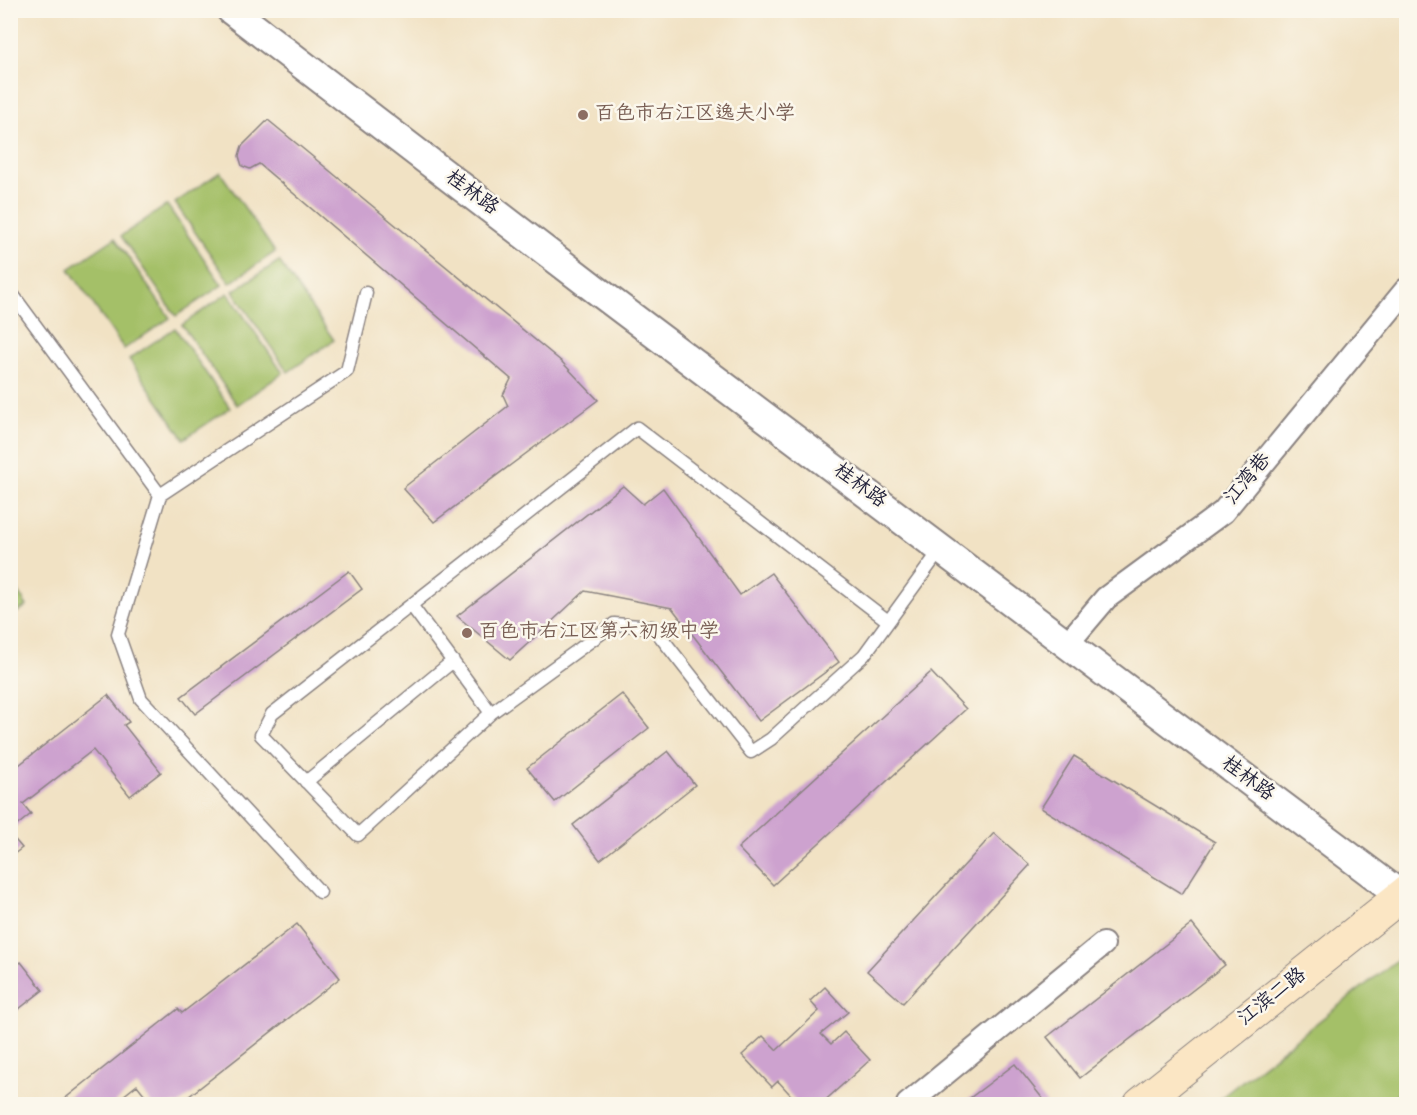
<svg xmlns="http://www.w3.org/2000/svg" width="1417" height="1115" viewBox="0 0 1417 1115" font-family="'Gochi Hand','LXGW WenKai TC',sans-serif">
  <rect width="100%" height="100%" fill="#fbf7ec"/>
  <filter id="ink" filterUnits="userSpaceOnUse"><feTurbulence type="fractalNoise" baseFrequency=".0167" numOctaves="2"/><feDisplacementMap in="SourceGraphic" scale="12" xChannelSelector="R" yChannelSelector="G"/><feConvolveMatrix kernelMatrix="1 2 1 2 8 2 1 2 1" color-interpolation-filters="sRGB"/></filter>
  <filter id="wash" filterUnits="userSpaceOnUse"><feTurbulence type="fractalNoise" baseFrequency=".008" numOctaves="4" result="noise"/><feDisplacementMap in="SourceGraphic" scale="24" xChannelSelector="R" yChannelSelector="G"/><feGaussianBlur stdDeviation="1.35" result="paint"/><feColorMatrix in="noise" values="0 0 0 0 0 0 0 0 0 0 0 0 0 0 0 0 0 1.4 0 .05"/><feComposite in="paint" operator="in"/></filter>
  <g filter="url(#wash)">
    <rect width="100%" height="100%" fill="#f1e2c4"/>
    <path fill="#a4c067" stroke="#637151" stroke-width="1.5" d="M 220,172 L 275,252 L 230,283 L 175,203 Z
      M 167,205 L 222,285 L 176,316 L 121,236 Z
      M 115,238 L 170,318 L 124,349 L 69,269 Z
      M 279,261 L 334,340 L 288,372 L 233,291 Z
      M 228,293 L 283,373 L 237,405 L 182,325 Z
      M 175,328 L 230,408 L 184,439 L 129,359 Z
      M 11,580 L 27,606 L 11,616 L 10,616 Z
      M 1406,953 L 1406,1087 L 1385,1104 L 1213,1104 Z"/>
    <g id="blocks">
      <path fill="#cda2cf" d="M 268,120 L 562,362 L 598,400 L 434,522 L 403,488 L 508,406 L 503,395 L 511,379 L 259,164 L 250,169 L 242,166 L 239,156 L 242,146 Z
        M 623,486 L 643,504 L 663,488 L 740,595 L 771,573 L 839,662 L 759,721 L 672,608 L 585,591 L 510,660 L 457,616 Z
        M 349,571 L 362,589 L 195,714 L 181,697 Z
        M 931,672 L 966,709 L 773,885 L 738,848 Z
        M 622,694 L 649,728 L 555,802 L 527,768 Z
        M 108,695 L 129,722 L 124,725 L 161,772 L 130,796 L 93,750 L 23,804 L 31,814 L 15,827 L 10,822 L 10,772 Z
        M 668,751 L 695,785 L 600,860 L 573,825 Z
        M 1074,756 L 1215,842 L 1182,894 L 1041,808 Z
        M 994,833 L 1030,865 L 903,1003 L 867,971 Z
        M 10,834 L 22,848 L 10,857 Z
        M 297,924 L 340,978 L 179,1104 L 152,1104 L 137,1085 L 113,1104 L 58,1104 L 178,1009 L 182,1013 Z
        M 1192,924 L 1225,965 L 1080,1078 L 1047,1037 Z
        M 21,962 L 43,990 L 10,1016 L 10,971 Z
        M 825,987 L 848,1012 L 821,1034 L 831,1044 L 844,1032 L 870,1060 L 821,1104 L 799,1104 L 778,1081 L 772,1087 L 742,1055 L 763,1036 L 777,1050 L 819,1011 L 810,1001 Z
        M 1015,1064 L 1047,1104 L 962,1104 Z"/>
    </g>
  </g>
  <g filter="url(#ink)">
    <use href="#blocks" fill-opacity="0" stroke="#8a8280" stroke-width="1.5"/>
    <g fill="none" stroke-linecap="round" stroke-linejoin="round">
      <g stroke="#8a8280" stroke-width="15">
        <path id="service" d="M 10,291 L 160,495
          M 411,605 L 491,713
          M 888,621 L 637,428 L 272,714 L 261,735 L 358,835 L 491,713 L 614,624 L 653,627 L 751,752 L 771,739 L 864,655 L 941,549
          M 306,782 L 453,661
          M 320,892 L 141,699 L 118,634 L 160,495 L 347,371 L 366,293"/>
      </g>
      <g stroke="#8a8280" stroke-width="26">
        <path id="minor" d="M 1067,644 L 1106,598 L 1223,512 L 1406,290
          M 908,1104 L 1103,944"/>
      </g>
      <g stroke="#8a8280" stroke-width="32">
        <path id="tertiary" d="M 231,10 L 595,289 L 1402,896"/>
      </g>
      <g stroke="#8a8280" stroke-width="34">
        <path id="secondary" d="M 1140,1104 L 1406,892"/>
      </g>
      <use href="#service" stroke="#fff" stroke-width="12"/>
      <use href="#minor" stroke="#fff" stroke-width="22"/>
      <use href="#tertiary" stroke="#fff" stroke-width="28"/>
      <use href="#secondary" stroke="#fbe6c4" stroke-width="32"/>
    </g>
  </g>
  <g fill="#8d6e63" stroke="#fbf7ec" stroke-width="2">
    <circle cx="583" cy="115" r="6"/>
    <circle cx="467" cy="633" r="6"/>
  </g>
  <g text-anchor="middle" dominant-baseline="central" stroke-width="5" stroke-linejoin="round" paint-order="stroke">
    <g font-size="20" fill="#785e54" stroke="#fbf7ec" text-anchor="start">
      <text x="595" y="115">百色市右江区逸夫小学</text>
      <text x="479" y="633">百色市右江区第六初级中学</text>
    </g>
    <g font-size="20" fill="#22223b" stroke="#fbf7ec">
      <text transform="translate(471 194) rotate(37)">桂林路</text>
      <text transform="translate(1249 480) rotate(-50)">江湾巷</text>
      <text transform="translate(859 487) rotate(37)">桂林路</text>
      <text transform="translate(1247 780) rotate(37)">桂林路</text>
      <text transform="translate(1273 998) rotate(-38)">江滨二路</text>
    </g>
  </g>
  <rect width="1417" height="1115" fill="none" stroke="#fbf7ec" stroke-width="36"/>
</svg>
